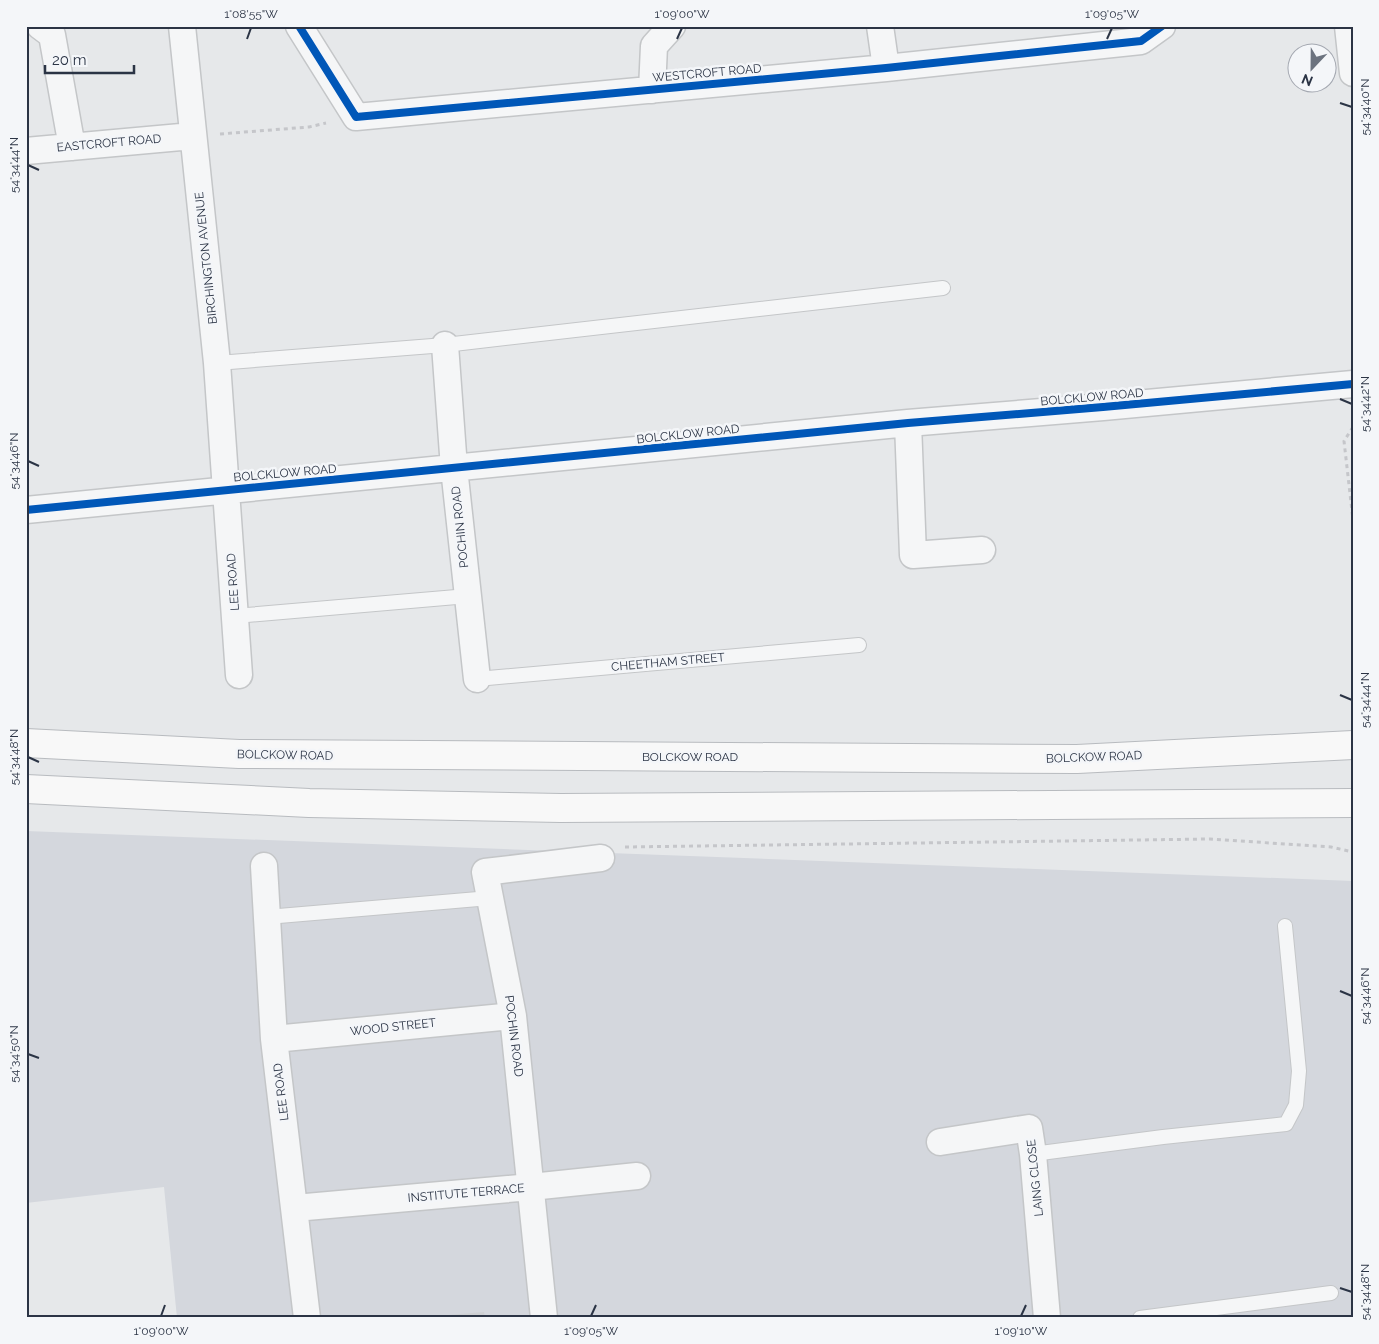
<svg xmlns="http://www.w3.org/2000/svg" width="1379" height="1344" viewBox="0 0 1379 1344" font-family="Raleway,sans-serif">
  <rect width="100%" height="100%" fill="#e6e8ea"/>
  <path fill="#d4d7dd" d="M 26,831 L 1353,881 L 1353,1318 L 177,1318 L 164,1187 L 26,1203 Z"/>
  <path fill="#ced0d3" d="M 484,1312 L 485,1318 L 437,1318 L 437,1316 Z"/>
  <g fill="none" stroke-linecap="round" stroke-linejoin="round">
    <g stroke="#c4c6c8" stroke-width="16">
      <path id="lane" d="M 217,363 L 445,345 L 943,288
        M 235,616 L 468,596
        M 477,679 L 859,645
        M 267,917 L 490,898
        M 1033,1154 L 1163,1137 L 1286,1124 L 1296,1105 L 1299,1071 L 1285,926
        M 1140,1318 L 1331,1293"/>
    </g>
    <g stroke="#c4c6c8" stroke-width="29">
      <path id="street" d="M 40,26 L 52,35 L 72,147
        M 182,26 L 217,363 L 239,675
        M 299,26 L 356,117 L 886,68 L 1141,41 L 1162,26
        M 880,26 L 886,68
        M 1348,26 L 1353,73
        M 652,90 L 654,46 L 672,26
        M 26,151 L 192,136
        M 445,345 L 454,468 L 477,679
        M 908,423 L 913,555 L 982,550
        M 26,510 L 908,423 L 1103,407 L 1353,384
        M 264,866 L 274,1039 L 307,1318
        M 274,1039 L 513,1016
        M 940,1142 L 1029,1128 L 1033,1154 L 1047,1318
        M 295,1208 L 531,1187 L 637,1176
        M 544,1318 L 513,1016 L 485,872 L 601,858"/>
    </g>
    <g stroke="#b8bbbf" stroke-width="30">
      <path id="highway" d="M 26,743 L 239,754 L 1077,759 L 1353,745
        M 26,789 L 309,803 L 561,808 L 1353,803"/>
    </g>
    <path stroke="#c5c6ca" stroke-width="3" stroke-dasharray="4 4" stroke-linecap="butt" d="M 220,134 L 309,127 L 326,123
      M 1353,427 L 1344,441 L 1353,520
      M 625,847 L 1210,839 L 1331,847 L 1353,852"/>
    <use href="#lane" stroke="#f5f6f7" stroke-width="14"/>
    <use href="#street" stroke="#f5f6f7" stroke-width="26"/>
    <use href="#highway" stroke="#f8f8f8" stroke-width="28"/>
    <g stroke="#f4f6f9" stroke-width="11">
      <path id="cycleway" d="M 299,26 L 356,117 L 886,68 L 1141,41 L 1162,26
        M 26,510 L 908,423 L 1103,407 L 1353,384"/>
    </g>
    <use href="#cycleway" stroke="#0057b8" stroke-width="8"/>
  </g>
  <path fill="none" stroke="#2b3445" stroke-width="2" d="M 247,39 L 251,28M 677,39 L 682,28M 1107,39 L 1112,28M 1340,103 L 1352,107M 28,165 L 39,170M 1340,399 L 1352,404M 28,461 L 39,466M 1340,695 L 1352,700M 28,757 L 39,762M 1340,991 L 1352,996M 28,1054 L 39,1058M 1340,1288 L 1352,1292M 161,1316 L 165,1305M 591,1316 L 596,1305M 1021,1316 L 1026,1305"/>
  <g text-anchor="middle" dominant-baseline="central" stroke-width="5" stroke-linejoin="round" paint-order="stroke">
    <g font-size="12" fill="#2b3445" stroke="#f4f6f9">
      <text transform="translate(707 73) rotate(-5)">WESTCROFT ROAD</text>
      <text transform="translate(109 143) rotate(-5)">EASTCROFT ROAD</text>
      <text transform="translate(206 258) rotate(-96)">BIRCHINGTON AVENUE</text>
      <text transform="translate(1092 397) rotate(-5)">BOLCKLOW ROAD</text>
      <text transform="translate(688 434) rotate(-6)">BOLCKLOW ROAD</text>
      <text transform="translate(285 473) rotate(-5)">BOLCKLOW ROAD</text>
      <text transform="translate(460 527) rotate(-96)">POCHIN ROAD</text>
      <text transform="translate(233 582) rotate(-94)">LEE ROAD</text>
      <text transform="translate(668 662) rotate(-5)">CHEETHAM STREET</text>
      <text transform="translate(285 755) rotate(1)">BOLCKOW ROAD</text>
      <text x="690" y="757">BOLCKOW ROAD</text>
      <text transform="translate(1094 757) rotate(-2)">BOLCKOW ROAD</text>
      <text transform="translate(393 1027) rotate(-6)">WOOD STREET</text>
      <text transform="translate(514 1036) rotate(83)">POCHIN ROAD</text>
      <text transform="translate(281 1092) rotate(-97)">LEE ROAD</text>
      <text transform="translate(1035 1178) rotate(-96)">LAING CLOSE</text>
      <text transform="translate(466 1193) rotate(-5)">INSTITUTE TERRACE</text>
    </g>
  </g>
  <rect width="1379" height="1344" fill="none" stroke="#f4f6f9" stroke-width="55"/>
  <g transform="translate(1312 68) rotate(202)"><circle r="24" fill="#f4f6f9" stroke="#a4a8b1"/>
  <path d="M0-4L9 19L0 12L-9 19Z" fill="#6c737f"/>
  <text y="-8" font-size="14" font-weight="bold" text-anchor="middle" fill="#2b3445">N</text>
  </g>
  <path d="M45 65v8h89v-8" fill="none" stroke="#2b3445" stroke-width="2.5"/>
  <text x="52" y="65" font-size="15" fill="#2b3445" stroke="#f4f6f9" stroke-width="4" paint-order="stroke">20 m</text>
  <rect x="28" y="28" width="1324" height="1288" fill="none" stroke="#2b3445" stroke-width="2"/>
  <g font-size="12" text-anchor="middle" fill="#2b3445">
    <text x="251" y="18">1°08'55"W</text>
    <text x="682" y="18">1°09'00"W</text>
    <text x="1112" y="18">1°09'05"W</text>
    <text transform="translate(1365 107) rotate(-90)" y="4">54°34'40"N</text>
    <text transform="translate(14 165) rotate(-90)" y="4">54°34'44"N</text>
    <text transform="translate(1365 404) rotate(-90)" y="4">54°34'42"N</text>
    <text transform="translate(14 461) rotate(-90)" y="4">54°34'46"N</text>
    <text transform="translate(1365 700) rotate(-90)" y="4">54°34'44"N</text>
    <text transform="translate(14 757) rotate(-90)" y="4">54°34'48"N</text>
    <text transform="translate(1365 996) rotate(-90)" y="4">54°34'46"N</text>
    <text transform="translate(14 1054) rotate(-90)" y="4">54°34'50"N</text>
    <text transform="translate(1365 1292) rotate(-90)" y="4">54°34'48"N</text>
    <text x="161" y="1335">1°09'00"W</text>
    <text x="591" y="1335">1°09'05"W</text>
    <text x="1021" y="1335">1°09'10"W</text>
  </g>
</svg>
